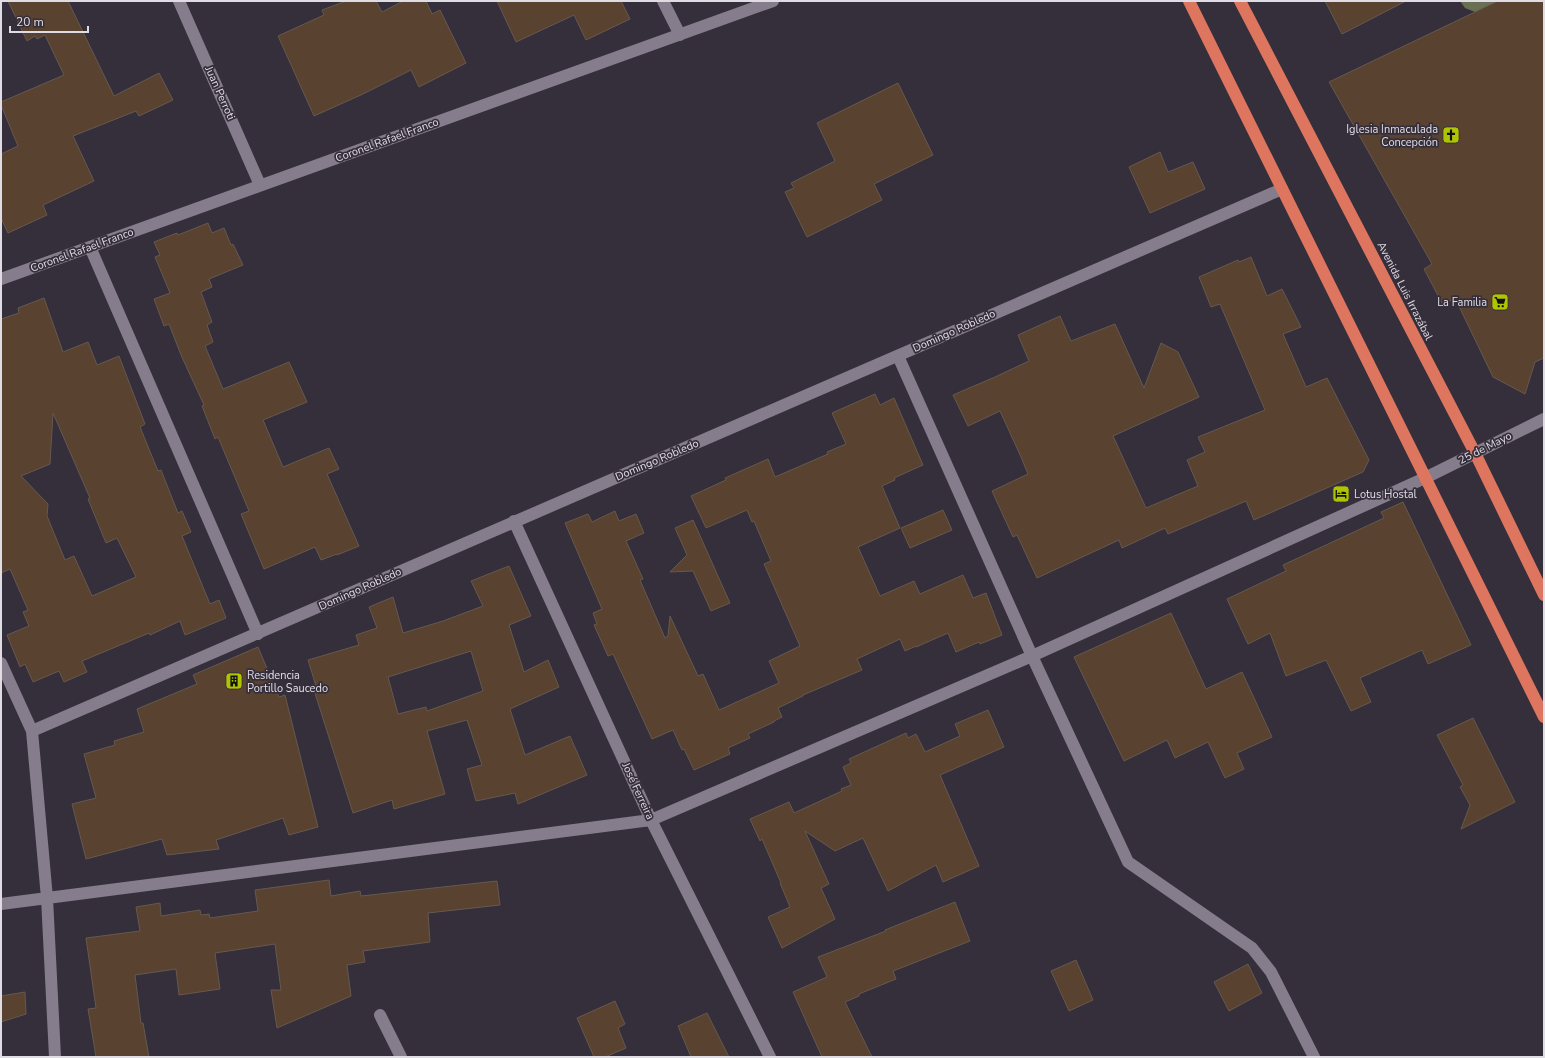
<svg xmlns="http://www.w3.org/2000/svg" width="1545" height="1058" viewBox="0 0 1545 1058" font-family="'Nunito Sans',sans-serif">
  <rect width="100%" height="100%" fill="#352e3b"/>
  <path fill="#696f53" d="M 1460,1 L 1544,1 L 1490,18 L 1465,8 Z"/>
  <path fill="#594230" stroke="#66594f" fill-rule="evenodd" d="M 8,1 L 68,1 L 114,96 L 159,73 L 173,100 L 139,116 L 136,111 L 73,136 L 94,181 L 43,205 L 47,215 L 8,233 L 1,218 L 1,154 L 18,146 L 1,105 L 1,102 L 64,75 L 45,35 L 37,39 L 35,36 L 27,41 Z
    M 346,1 L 376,1 L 382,12 L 403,1 L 426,1 L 432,14 L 440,10 L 466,63 L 419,87 L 411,70 L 363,94 L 314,116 L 278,36 L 324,15 L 322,10 Z
    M 497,1 L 621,1 L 630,19 L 586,40 L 574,15 L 516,42 Z
    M 1325,1 L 1406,1 L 1342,34 Z
    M 1498,1 L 1544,1 L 1544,358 L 1535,362 L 1525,394 L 1493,377 L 1455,298 L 1443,305 L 1424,269 L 1432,264 L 1329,82 Z
    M 898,83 L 933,155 L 874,184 L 882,200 L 807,237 L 785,192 L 794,188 L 791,183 L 835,161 L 817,123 Z
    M 1160,152 L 1168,172 L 1193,162 L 1205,189 L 1150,213 L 1129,167 Z
    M 208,223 L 212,233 L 224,228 L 231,245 L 233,244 L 243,265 L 209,279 L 212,287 L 201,292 L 212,322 L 207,325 L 213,342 L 205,346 L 223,389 L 289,362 L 307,402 L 263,420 L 283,467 L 329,448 L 339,469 L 327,474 L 359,546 L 337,555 L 337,554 L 321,560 L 315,547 L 264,569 L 241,514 L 249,511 L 218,437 L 215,439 L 202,406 L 204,405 L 181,355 L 169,324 L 164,326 L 154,299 L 170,293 L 155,257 L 160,255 L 154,242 L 177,233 L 178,235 Z
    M 1251,257 L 1267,296 L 1282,289 L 1301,327 L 1283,334 L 1306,387 L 1327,378 L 1369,460 L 1363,472 L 1254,520 L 1246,501 L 1168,534 L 1165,528 L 1122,548 L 1119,540 L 1037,578 L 1017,535 L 1013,537 L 992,491 L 1028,474 L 1021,457 L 1000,411 L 968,426 L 953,395 L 995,377 L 1029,361 L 1018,335 L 1060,316 L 1071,341 L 1115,324 L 1144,388 L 1161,343 L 1178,352 L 1199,397 L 1113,436 L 1146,508 L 1198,486 L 1187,460 L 1205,452 L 1198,437 L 1265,410 L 1220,304 L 1211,307 L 1199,277 L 1238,260 L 1239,262 Z
    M 44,298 L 63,352 L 88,342 L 97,365 L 119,356 L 145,424 L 140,427 L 158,471 L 161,470 L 178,513 L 182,511 L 191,532 L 182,536 L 210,604 L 219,600 L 226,618 L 185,635 L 180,621 L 150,635 L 149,633 L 82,661 L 87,672 L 64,682 L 59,671 L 33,682 L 25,664 L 20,667 L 7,635 L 29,626 L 23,612 L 28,610 L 10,569 L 1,573 L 1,319 L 19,313 L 18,308 ZM 53,413 L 90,498 L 88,499 L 106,543 L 117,538 L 136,577 L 92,596 L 74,556 L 65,560 L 47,516 L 48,504 L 21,476 L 50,464 Z
    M 875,394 L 880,405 L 894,398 L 923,465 L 894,478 L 895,480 L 882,486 L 900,528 L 858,547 L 880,596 L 914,581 L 920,594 L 963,575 L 973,598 L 986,593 L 1002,635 L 980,644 L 979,642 L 956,652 L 948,633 L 916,647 L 916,646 L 905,651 L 900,639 L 857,659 L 862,670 L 803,695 L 803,696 L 778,708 L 782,717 L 774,721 L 774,722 L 748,734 L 750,738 L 728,748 L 730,754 L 694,770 L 684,749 L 682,750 L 673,730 L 652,739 L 613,654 L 608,656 L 594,625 L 597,624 L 593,613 L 602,609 L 565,523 L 588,514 L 592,522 L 615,511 L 619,521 L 636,514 L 644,533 L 626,541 L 643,579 L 640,580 L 665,638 L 668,636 L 670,616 L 698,676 L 703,674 L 719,710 L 779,683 L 769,661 L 800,646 L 764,564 L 771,561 L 754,521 L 752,522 L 747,510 L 706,528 L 691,496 L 726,480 L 725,478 L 768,459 L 775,477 L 828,454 L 827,452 L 846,444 L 832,413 Z
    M 1403,502 L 1471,645 L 1428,664 L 1422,650 L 1360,678 L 1371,702 L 1351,711 L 1326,660 L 1286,676 L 1270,633 L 1248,644 L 1227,599 L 1286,571 L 1283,565 L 1384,518 L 1381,512 Z
    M 943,510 L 952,530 L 910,548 L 901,528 Z
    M 693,520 L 730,603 L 711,611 L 693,571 L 670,572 L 687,555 L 675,528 Z
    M 509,566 L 531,616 L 509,625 L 524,672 L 548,660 L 559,687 L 510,709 L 525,755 L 570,736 L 587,775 L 518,804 L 515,793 L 476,801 L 467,769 L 482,765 L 467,720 L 427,731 L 445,794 L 394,809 L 392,800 L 353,813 L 313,687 L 316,686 L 308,660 L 359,645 L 356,635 L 377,628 L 369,607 L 393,597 L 403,633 L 443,621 L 483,606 L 471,581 ZM 471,651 L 483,691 L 427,711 L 426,707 L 398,714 L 388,677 Z
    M 1171,613 L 1206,689 L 1242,672 L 1272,737 L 1237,753 L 1244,769 L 1225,778 L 1208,742 L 1175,758 L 1167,740 L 1124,761 L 1074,657 Z
    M 258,647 L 279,697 L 285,695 L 318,827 L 289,835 L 283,818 L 216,840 L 219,849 L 167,855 L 162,839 L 86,859 L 72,804 L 96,798 L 84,754 L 115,745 L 114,741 L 144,732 L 137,709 L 197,684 L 193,675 Z
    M 988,710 L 1004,747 L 940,775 L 979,866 L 943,882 L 936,865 L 888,891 L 863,838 L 835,851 L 805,831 L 829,884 L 821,888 L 835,919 L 782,948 L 768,917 L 790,907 L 780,883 L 781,883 L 762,839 L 760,841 L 750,819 L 789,802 L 794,813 L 842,791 L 841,789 L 851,785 L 843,767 L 851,763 L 849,759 L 906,733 L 908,738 L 916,734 L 925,752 L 960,736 L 955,724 Z
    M 1473,718 L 1515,802 L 1461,829 L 1470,805 L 1460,787 L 1463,785 L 1437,735 Z
    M 329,880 L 331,896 L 360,891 L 361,896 L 497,881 L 500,905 L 428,913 L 430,942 L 363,951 L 365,962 L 347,965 L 351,996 L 277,1028 L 271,990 L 281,990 L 275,944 L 215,953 L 220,989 L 179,995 L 176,969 L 135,975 L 141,1023 L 143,1023 L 149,1057 L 96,1057 L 88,1009 L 96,1008 L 86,938 L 140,931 L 136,907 L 160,903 L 161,916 L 200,910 L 201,915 L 209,914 L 210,918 L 258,911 L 255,890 Z
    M 955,902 L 970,941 L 893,971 L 896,979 L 859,994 L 859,996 L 845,1002 L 872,1057 L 822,1057 L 793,992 L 827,977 L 818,957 L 886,931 L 885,930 Z
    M 1076,960 L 1093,1000 L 1069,1011 L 1051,971 Z
    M 1248,964 L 1262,993 L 1229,1011 L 1214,982 Z
    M 25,992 L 26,1014 L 1,1022 L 1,996 Z
    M 615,1001 L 625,1024 L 618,1028 L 626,1048 L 605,1057 L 594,1057 L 577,1018 Z
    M 707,1013 L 729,1057 L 691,1057 L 678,1026 Z"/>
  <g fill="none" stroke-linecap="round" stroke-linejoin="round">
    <path stroke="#857d8c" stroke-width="12" d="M 179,1 L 260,185
      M 663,1 L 680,35
      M 90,247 L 258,634
      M 1,279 L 773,1
      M 898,356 L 1032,656 L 1128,862 L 1252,948 L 1271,972 L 1314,1057
      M 514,521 L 651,820 L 770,1057
      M 1,663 L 32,731 L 47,898 L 55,1057
      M 32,731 L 1282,189
      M 1,904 L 651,820 L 1032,656 L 1425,478 L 1544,419
      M 380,1015 L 401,1057"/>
    <path stroke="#de755f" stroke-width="12" d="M 1189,1 L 1544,717
      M 1240,1 L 1475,453 L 1544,595"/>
  </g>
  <defs>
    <g id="church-square" transform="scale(0.9)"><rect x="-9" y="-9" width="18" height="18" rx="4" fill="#b0c502" stroke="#352e3b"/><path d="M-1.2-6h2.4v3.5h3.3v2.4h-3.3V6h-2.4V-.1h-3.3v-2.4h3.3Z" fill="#111"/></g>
    <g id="supermarket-square" transform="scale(0.9)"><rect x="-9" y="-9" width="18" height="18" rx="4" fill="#b0c502" stroke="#352e3b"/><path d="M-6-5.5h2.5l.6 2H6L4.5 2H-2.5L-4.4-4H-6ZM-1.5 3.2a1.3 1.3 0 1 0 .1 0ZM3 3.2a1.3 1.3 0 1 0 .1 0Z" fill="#111"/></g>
    <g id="hotel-square" transform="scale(0.9)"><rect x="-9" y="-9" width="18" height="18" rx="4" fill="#b0c502" stroke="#352e3b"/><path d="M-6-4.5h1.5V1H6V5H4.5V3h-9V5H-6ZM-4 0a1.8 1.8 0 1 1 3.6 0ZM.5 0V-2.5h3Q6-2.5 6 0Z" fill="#111"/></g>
    <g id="building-square" transform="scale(0.9)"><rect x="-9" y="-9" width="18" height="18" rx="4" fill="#b0c502" stroke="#352e3b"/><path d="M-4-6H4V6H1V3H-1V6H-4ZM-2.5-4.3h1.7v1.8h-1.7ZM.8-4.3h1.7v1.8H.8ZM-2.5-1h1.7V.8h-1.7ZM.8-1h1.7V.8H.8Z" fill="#111"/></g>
  </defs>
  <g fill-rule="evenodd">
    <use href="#church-square" x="1451" y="135"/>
    <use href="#supermarket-square" x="1500" y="302"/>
    <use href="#hotel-square" x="1341" y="494"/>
    <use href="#building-square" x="234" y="681"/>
  </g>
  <g text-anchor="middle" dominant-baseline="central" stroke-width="3.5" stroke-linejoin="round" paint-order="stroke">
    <g font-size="11" fill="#e0dce4" stroke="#352e3b">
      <text transform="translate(220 93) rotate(66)">Juan Perroti</text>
      <text transform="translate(387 140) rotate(-20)">Coronel Rafael Franco</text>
      <text transform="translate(82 250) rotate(-20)">Coronel Rafael Franco</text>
      <text transform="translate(1405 291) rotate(63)">Avenida Luis Irrazábal</text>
      <text transform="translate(954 331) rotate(-24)">Domingo Robledo</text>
      <text transform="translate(1485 448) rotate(-27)">25 de Mayo</text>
      <text transform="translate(657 460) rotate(-23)">Domingo Robledo</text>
      <text transform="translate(360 589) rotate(-24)">Domingo Robledo</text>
      <text transform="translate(638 791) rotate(65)">José Ferreira</text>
    </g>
    <g font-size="11" fill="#e0dce4" stroke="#352e3b" text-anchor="end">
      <text x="1438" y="129">Iglesia Inmaculada<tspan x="1438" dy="13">Concepción</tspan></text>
      <text x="1487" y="302">La Familia</text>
      <text x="1354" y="494" text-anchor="start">Lotus Hostal</text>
      <text x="247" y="675" text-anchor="start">Residencia<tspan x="247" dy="13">Portillo Saucedo</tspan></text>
    </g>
  </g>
  <rect width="1545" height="1058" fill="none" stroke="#e0dce4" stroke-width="4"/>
  <path d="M10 26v6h78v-6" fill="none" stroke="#e0dce4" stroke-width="2"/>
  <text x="16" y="26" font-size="12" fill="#e0dce4" stroke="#352e3b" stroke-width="3" paint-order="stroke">20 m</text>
</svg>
